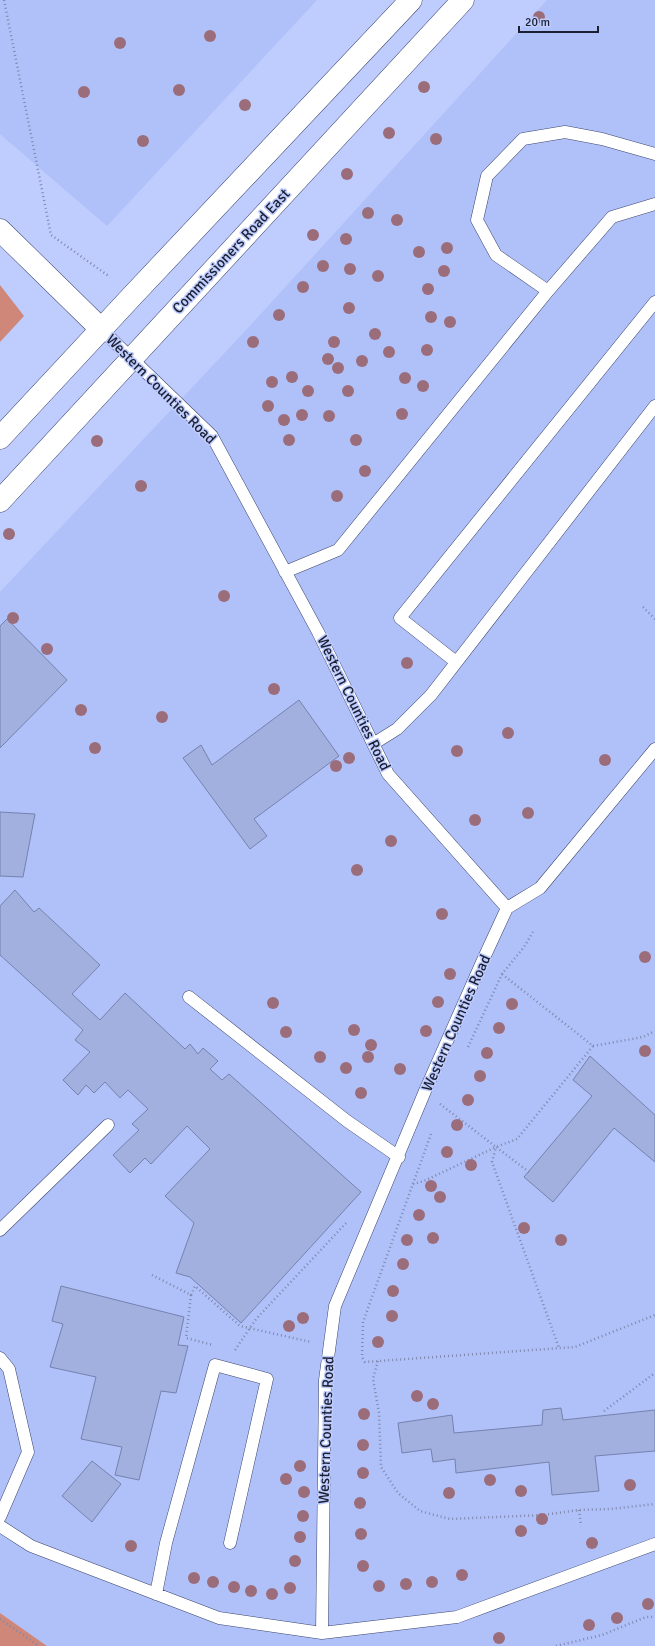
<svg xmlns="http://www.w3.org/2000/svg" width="655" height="1646" viewBox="0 0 655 1646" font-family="Signika,sans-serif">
  <rect width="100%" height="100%" fill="#beccfe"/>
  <path fill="#b0c0f8" d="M 0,0 L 317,0 L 107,226 L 0,134 Z
    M 547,0 L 655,0 L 655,1646 L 47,1646 L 0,1613 L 0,592 L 248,328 Z"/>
  <path fill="#ce8779" d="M 0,285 L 24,316 L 0,342 Z
    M 0,1613 L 47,1646 L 0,1646 Z"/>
  <path fill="#a2b0e0" stroke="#7582af" d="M 7,619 L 67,680 L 0,748 L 0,626 Z
    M 299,700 L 339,756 L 254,819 L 267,836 L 250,849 L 183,758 L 201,745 L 212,765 Z
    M 0,812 L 35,814 L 23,877 L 0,876 Z
    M 15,890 L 34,912 L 39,908 L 100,965 L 72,994 L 100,1020 L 125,993 L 185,1049 L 190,1044 L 198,1054 L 203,1048 L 218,1061 L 210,1069 L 222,1080 L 229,1074 L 361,1192 L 241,1323 L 190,1277 L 176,1273 L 194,1223 L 165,1196 L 210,1149 L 187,1126 L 151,1164 L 145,1158 L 130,1173 L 113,1155 L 139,1130 L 132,1124 L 148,1109 L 128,1090 L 120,1098 L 105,1082 L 94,1093 L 86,1085 L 78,1095 L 63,1080 L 90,1052 L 75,1040 L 83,1030 L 0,955 L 0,906 Z
    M 590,1056 L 655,1115 L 655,1162 L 614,1128 L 553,1202 L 524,1177 L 592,1096 L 573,1080 Z
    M 61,1286 L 184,1317 L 178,1345 L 188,1346 L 176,1393 L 161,1391 L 139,1480 L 115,1475 L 122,1447 L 81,1439 L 96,1377 L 50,1367 L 63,1324 L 52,1321 Z
    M 561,1408 L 563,1420 L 655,1410 L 655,1451 L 595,1456 L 599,1491 L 552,1495 L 549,1462 L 456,1473 L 455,1459 L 433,1462 L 431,1449 L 402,1453 L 398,1423 L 452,1415 L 454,1433 L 542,1425 L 543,1410 Z
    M 92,1461 L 121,1484 L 92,1522 L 62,1496 Z"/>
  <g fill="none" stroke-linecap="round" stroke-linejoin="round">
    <g stroke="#3c466f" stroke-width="13">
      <path id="service" d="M 548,291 L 496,255 L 477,220 L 487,176 L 523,139 L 565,132 L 602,139 L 655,154
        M 101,329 L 212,436 L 318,632 L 388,774 L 507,908 L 483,960 L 425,1091 L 335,1306 L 325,1380 L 322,1633 L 457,1617 L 655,1544
        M 285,572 L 338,550 L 548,291 L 612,217 L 655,204
        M 456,662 L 400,618 L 655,302
        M 373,744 L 397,729 L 431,695 L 655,406
        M 507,908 L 540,888 L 655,749
        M 189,997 L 347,1121 L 399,1157
        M 0,1230 L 108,1125
        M 0,1358 L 9,1369 L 28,1452 L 0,1517
        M 0,1526 L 31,1546 L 219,1618 L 322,1633
        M 156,1594 L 166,1543 L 215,1365 L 267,1379 L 230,1543"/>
    </g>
    <g stroke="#3c466f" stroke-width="23">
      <path id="minor" d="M 0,230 L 101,329"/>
    </g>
    <g stroke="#3c466f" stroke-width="23">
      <path id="secondary" d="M 0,438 L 134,294 L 411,0
        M 0,501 L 463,0"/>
    </g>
    <path stroke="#7e88ae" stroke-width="2.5" stroke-dasharray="1 3" stroke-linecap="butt" d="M 4,0 L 51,235 L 110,277
      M 643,607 L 655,619
      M 593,1046 L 643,1037 L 655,1031
      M 468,1047 L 502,974 L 524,947 L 533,932
      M 440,1104 L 496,1147 L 517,1139 L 593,1046 L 502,974
      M 431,1134 L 363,1322 L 362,1357 L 365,1362 L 575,1347 L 655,1315
      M 529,1172 L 496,1147 L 492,1162 L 559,1348
      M 413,1184 L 424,1181 L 496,1147
      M 152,1275 L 191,1295 L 186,1338 L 213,1345
      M 191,1295 L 195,1286 L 240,1326 L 311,1342
      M 235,1350 L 256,1319 L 348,1221
      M 378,1361 L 373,1379 L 379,1413 L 381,1467 L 398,1493 L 420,1511 L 450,1519 L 543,1515 L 579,1510 L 611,1509 L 655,1504
      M 604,1411 L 655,1373
      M 579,1510 L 581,1526
      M 0,1619 L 39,1646
      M 556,1646 L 602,1635 L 646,1617 L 655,1617"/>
    <use href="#service" stroke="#fff" stroke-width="12"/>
    <use href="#minor" stroke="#fff" stroke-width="22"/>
    <use href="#secondary" stroke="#fff" stroke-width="22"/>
  </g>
  <g fill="#9b6d7a">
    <circle cx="539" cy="17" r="6"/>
    <circle cx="210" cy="36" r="6"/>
    <circle cx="120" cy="43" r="6"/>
    <circle cx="424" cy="87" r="6"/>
    <circle cx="179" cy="90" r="6"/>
    <circle cx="84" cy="92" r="6"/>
    <circle cx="245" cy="105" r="6"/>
    <circle cx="389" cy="133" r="6"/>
    <circle cx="436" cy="139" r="6"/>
    <circle cx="143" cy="141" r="6"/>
    <circle cx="347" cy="174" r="6"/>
    <circle cx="368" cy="213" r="6"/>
    <circle cx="397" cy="220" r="6"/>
    <circle cx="313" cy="235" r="6"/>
    <circle cx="346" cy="239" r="6"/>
    <circle cx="447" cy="248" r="6"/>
    <circle cx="419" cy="252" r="6"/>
    <circle cx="323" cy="266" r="6"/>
    <circle cx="350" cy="269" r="6"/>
    <circle cx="444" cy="271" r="6"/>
    <circle cx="378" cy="276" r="6"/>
    <circle cx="303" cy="287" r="6"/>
    <circle cx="428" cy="289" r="6"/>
    <circle cx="349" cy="308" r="6"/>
    <circle cx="279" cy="315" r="6"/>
    <circle cx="431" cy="317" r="6"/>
    <circle cx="450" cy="322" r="6"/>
    <circle cx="375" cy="334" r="6"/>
    <circle cx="253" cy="342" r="6"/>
    <circle cx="334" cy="342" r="6"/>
    <circle cx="427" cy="350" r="6"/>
    <circle cx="389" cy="352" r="6"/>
    <circle cx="328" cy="359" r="6"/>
    <circle cx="362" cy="361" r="6"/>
    <circle cx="338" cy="368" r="6"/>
    <circle cx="292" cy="377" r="6"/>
    <circle cx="405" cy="378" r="6"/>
    <circle cx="272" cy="382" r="6"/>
    <circle cx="423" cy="386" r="6"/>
    <circle cx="308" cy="391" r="6"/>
    <circle cx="348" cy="391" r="6"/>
    <circle cx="268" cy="406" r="6"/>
    <circle cx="402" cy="414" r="6"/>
    <circle cx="302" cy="415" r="6"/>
    <circle cx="329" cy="416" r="6"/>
    <circle cx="284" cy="420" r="6"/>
    <circle cx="289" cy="440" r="6"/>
    <circle cx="356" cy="440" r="6"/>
    <circle cx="97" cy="441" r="6"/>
    <circle cx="365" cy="471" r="6"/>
    <circle cx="141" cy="486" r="6"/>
    <circle cx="337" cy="496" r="6"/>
    <circle cx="9" cy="534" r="6"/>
    <circle cx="224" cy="596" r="6"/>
    <circle cx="13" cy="618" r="6"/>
    <circle cx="47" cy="649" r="6"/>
    <circle cx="407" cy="663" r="6"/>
    <circle cx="274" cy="689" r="6"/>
    <circle cx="81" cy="710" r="6"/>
    <circle cx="162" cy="717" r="6"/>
    <circle cx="508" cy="733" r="6"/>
    <circle cx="95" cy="748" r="6"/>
    <circle cx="457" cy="751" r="6"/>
    <circle cx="349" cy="758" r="6"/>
    <circle cx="605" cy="760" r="6"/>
    <circle cx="336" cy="766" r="6"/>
    <circle cx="528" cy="813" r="6"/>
    <circle cx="475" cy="820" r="6"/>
    <circle cx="391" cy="841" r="6"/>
    <circle cx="357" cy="870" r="6"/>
    <circle cx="442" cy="914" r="6"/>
    <circle cx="645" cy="957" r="6"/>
    <circle cx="450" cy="974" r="6"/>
    <circle cx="438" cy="1002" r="6"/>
    <circle cx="273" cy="1003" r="6"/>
    <circle cx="512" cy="1004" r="6"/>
    <circle cx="499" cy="1028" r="6"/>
    <circle cx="354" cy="1030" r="6"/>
    <circle cx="426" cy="1031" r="6"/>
    <circle cx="286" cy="1032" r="6"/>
    <circle cx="371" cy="1045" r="6"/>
    <circle cx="645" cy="1051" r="6"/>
    <circle cx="487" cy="1053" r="6"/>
    <circle cx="320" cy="1057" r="6"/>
    <circle cx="368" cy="1057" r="6"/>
    <circle cx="346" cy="1068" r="6"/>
    <circle cx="400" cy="1069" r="6"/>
    <circle cx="480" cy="1076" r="6"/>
    <circle cx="361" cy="1093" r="6"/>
    <circle cx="468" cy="1100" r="6"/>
    <circle cx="457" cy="1125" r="6"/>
    <circle cx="447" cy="1152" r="6"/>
    <circle cx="471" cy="1165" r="6"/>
    <circle cx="431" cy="1186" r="6"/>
    <circle cx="440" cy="1197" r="6"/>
    <circle cx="419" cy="1215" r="6"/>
    <circle cx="524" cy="1228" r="6"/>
    <circle cx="433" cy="1238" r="6"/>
    <circle cx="407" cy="1240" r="6"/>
    <circle cx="561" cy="1240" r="6"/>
    <circle cx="403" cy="1264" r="6"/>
    <circle cx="393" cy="1291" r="6"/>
    <circle cx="392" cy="1316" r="6"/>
    <circle cx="303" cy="1318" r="6"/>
    <circle cx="289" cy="1326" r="6"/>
    <circle cx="378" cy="1342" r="6"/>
    <circle cx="417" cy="1396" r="6"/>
    <circle cx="433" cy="1404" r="6"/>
    <circle cx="364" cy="1414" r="6"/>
    <circle cx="363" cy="1445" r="6"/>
    <circle cx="300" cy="1466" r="6"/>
    <circle cx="363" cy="1473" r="6"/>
    <circle cx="286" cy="1479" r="6"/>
    <circle cx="490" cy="1480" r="6"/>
    <circle cx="630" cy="1485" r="6"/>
    <circle cx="521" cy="1491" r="6"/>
    <circle cx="304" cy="1492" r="6"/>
    <circle cx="449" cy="1493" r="6"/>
    <circle cx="360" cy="1503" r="6"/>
    <circle cx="303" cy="1516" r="6"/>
    <circle cx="542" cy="1519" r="6"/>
    <circle cx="521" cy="1531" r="6"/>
    <circle cx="361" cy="1534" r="6"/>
    <circle cx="300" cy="1537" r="6"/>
    <circle cx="592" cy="1543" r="6"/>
    <circle cx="131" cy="1546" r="6"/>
    <circle cx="295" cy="1561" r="6"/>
    <circle cx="363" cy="1566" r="6"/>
    <circle cx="462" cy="1575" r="6"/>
    <circle cx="194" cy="1578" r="6"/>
    <circle cx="213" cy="1582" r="6"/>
    <circle cx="432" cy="1582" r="6"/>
    <circle cx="406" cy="1584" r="6"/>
    <circle cx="379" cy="1586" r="6"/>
    <circle cx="234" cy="1587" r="6"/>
    <circle cx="290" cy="1588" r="6"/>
    <circle cx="251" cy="1591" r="6"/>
    <circle cx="272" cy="1594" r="6"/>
    <circle cx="648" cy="1604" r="6"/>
    <circle cx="617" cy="1618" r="6"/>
    <circle cx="589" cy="1625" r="6"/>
    <circle cx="499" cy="1638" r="6"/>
  </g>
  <g text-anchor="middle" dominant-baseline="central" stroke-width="3" stroke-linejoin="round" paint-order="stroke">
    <g font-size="15" fill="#1b1f32" stroke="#beccfe">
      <text transform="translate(231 251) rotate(-47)">Commissioners Road East</text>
      <text transform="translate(161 389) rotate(45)">Western Counties Road</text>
      <text transform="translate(354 703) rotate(64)">Western Counties Road</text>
      <text transform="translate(456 1023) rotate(-66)">Western Counties Road</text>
      <text transform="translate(326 1430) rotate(-88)">Western Counties Road</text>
    </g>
  </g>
  <path d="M519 26v6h79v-6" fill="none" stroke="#1b1f32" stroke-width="2"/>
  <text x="525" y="26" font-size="12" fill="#1b1f32" stroke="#beccfe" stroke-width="3" paint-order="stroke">20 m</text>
</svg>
